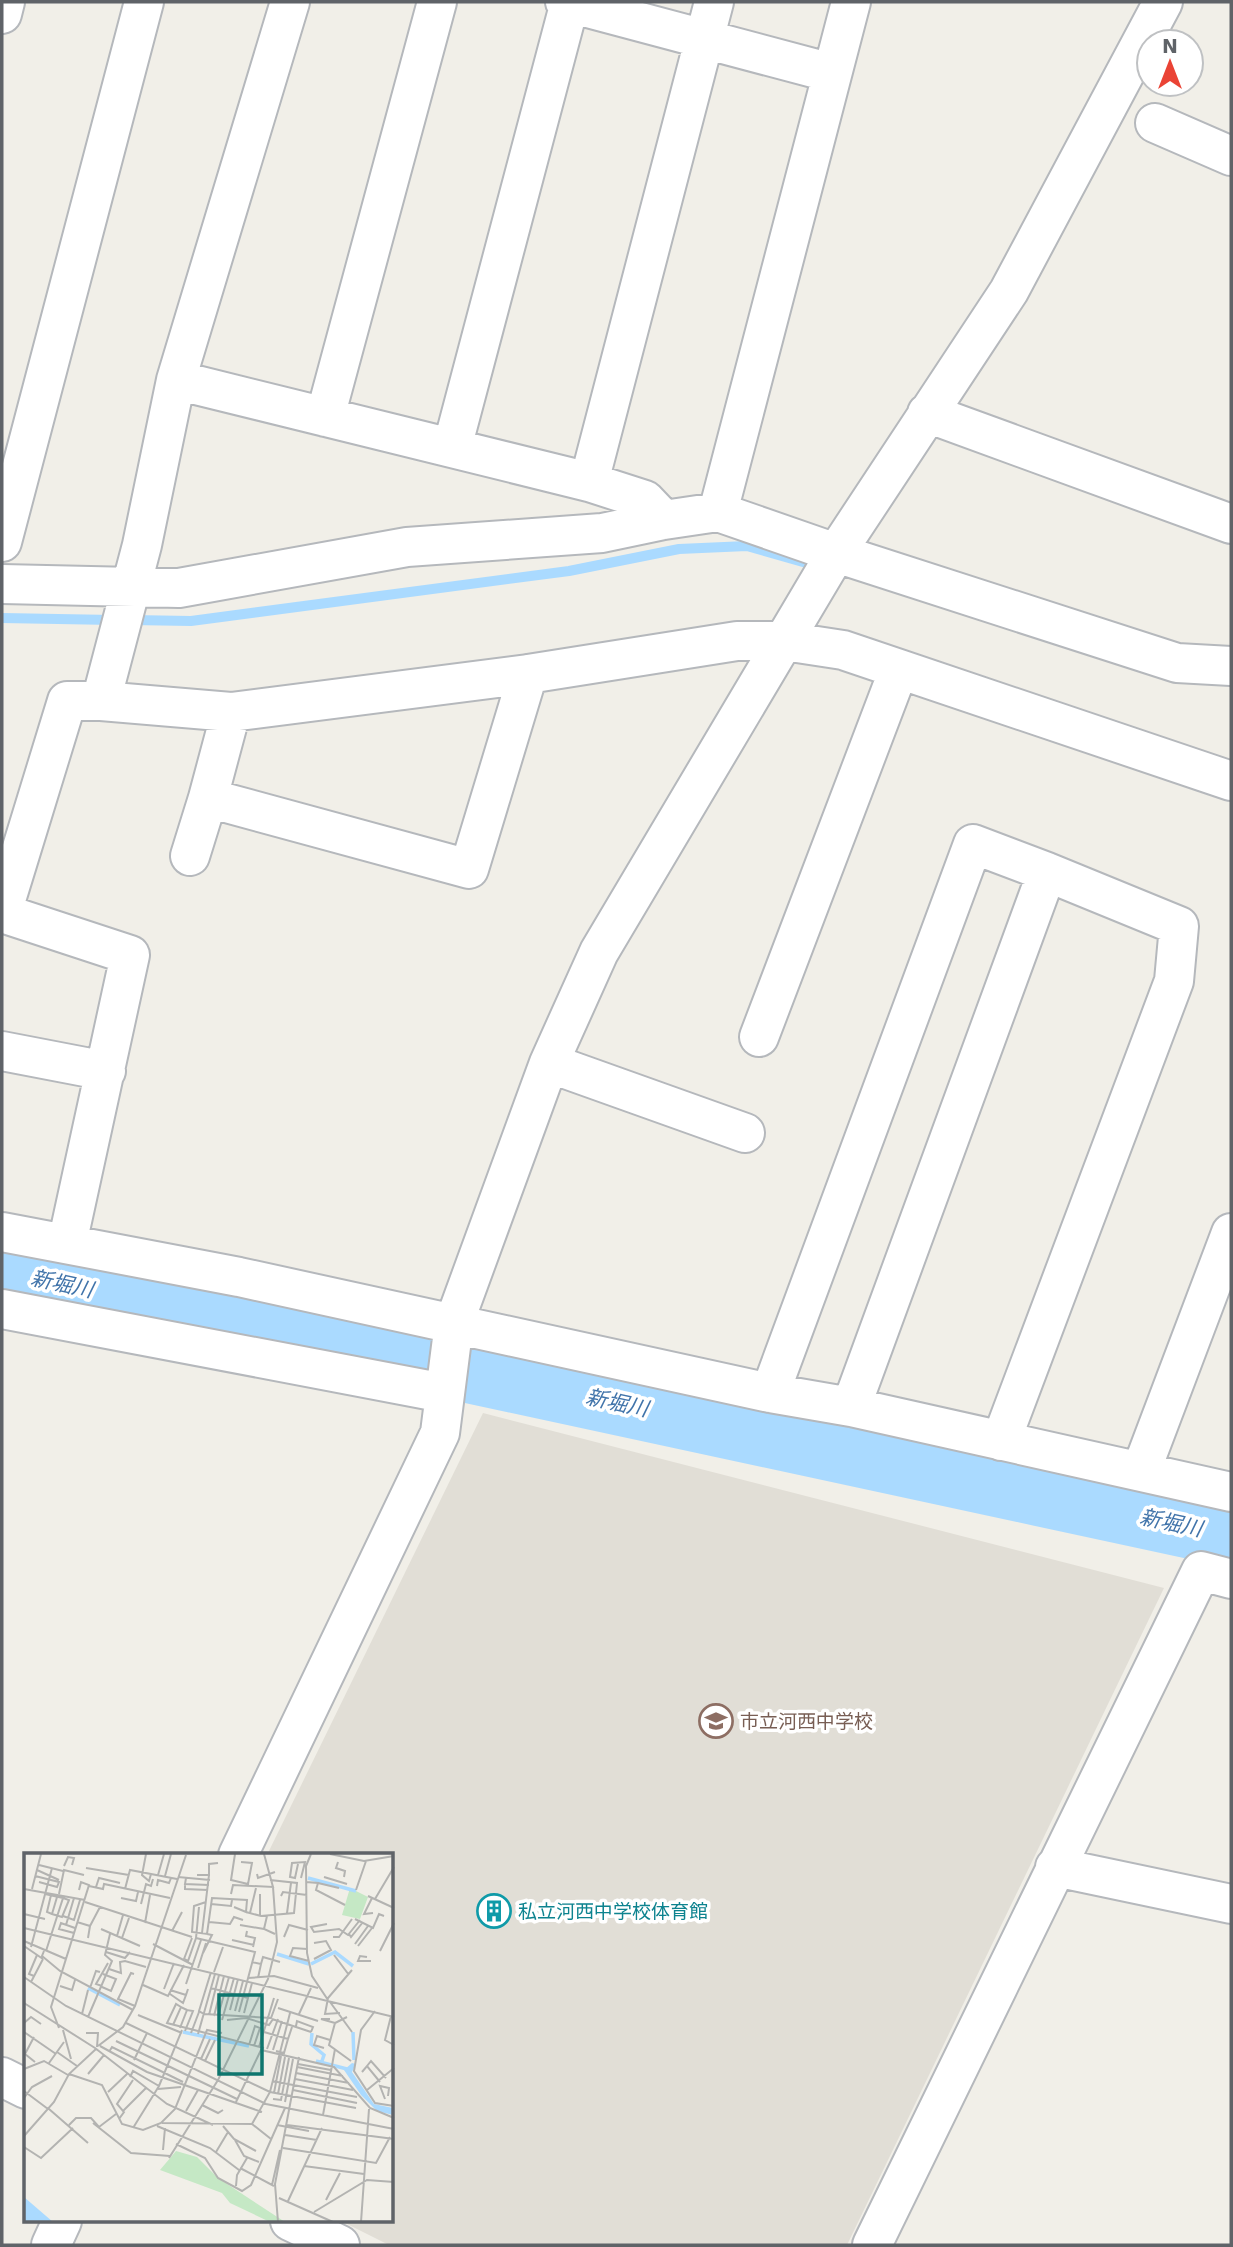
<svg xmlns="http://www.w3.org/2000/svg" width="1233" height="2247" viewBox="0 0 1233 2247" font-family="'DejaVu Sans','Noto Sans JP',sans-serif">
  <rect width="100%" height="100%" fill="#f1efe8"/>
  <path fill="#e1ded6" d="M 483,1413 L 1164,1588 L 847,2245 L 389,2245 L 341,2221 L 392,2221 L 392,1855 L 267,1855 Z"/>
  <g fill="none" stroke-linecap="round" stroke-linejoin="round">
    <path stroke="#aadaff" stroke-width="10" d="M 2,618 L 114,620
      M 131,620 L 191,621 L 569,571 L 679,549 L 747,546 L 817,566"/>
    <path stroke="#aadaff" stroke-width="63" d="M 2,1271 L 1231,1536"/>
    <g stroke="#b5b8bc" stroke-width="42">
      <path id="minor" d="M 565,2 L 832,73
        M 2,14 L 5,2
        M 1155,123 L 1231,156
        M 176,380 L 589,482 L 645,500 L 664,520
        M 927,413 L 1231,524
        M 325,417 L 437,2
        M 452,448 L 570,2
        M 589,482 L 714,2
        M 718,512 L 851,2
        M 2,542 L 144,2
        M 2,584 L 179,588 L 407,547 L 602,533 L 664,520 L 718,512 L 836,553 L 1177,663 L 1231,666
        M 101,701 L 142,545 L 176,380 L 290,2
        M 231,712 L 528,674 L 737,641 L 784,641 L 843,650 L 1231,781
        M 190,856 L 208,798 L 469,869 L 528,674
        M 759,1037 L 899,669
        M 2,1051 L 106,1071
        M 549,1063 L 745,1133
        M 2,1232 L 239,1277 L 770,1393 L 851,1407 L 1231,1492
        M 67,1244 L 130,955 L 2,913 L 67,701 L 101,701 L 231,712 L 208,798
        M 2,1309 L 444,1393
        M 770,1393 L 973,844 L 1047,872
        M 851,1407 L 1047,872 L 1179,926 L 1174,981 L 1001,1441
        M 1141,1471 L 1231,1233
        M 238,1855 L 440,1433 L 454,1323 L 549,1063 L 599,952 L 836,553 L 1009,291 L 1163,2
        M 1055,1867 L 1231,1904
        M 2,2077 L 26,2089
        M 290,2221 L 340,2245
        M 51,2245 L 62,2221
        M 872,2245 L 1201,1571 L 1231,1579"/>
    </g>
    <use href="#minor" stroke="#fff" stroke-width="38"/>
  </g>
  <defs>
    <g id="school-ring" transform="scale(1.75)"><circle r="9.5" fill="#fff" stroke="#8d6e63" stroke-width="1.5"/><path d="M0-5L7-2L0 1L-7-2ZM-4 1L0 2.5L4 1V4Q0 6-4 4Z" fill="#8d6e63"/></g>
    <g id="building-ring" transform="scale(1.75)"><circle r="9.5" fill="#fff" stroke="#0f9aa8" stroke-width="1.5"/><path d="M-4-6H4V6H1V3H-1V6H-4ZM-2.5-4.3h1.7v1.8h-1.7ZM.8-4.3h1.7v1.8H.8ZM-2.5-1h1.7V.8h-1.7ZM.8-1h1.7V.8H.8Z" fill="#0f9aa8"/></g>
  </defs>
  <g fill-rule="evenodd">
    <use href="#school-ring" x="716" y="1721"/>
    <use href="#building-ring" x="494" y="1911"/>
  </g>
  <g text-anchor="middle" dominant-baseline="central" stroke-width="7" stroke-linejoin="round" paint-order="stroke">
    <g font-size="19" fill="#785e54" stroke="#fff" text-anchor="start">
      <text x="740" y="1721">市立河西中学校</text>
    </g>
    <g font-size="19" fill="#0d838f" stroke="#fff" text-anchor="start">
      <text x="518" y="1911">私立河西中学校体育館</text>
    </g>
    <g font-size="21" font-style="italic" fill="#4174aa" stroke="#fff">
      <text transform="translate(62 1284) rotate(12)">新堀川</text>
      <text transform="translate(617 1403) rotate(12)">新堀川</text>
      <text transform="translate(1171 1523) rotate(12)">新堀川</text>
    </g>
  </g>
  <g transform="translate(24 1853)">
    <rect width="369" height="369" fill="#f1efe8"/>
    <path d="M 326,35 L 344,44 L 336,66 L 318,62 ZM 152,298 L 173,304 L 194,325 L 261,369 L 246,369 L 206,350 L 198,340 L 136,317 Z" fill="#c5e8c5"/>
    <path d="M 328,210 L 332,211 L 328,219 L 350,251 L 369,255 L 369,262 L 353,258 L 337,242 L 320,217 ZM 0,344 L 29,369 L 0,369 Z" fill="#aadaff"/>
    <path fill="none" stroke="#aadaff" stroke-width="3.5" d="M 284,25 L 332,38M 253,101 L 285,111M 287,111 L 311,99 L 329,113M 64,135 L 96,152M 159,179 L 225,193M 329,179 L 330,207M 288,180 L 287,191 L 300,202 L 298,208M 292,208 L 323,216"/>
    <path fill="none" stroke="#b3b3b1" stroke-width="2" d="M 122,1 L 118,22 L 125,28 L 127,21M 211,1 L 207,27 L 224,31 L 228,10 L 217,9M 287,1 L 282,13 L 283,100 L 288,123 L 304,147M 306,1 L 340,8 L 370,3M 314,9 L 312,15 L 321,18 L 320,24M 274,11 L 271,25 L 266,24 L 268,10 L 281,9 L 277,25M 15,12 L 39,18M 40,13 L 44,4 L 50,5 L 48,12M 62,15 L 105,22M 13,17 L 35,27M 233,21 L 234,25 L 251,19M 134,22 L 140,1M 173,22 L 185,22 L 185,11 L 194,10M 11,23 L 35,29 L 33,34 L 15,29M 141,23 L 147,1M 154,24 L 186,27M 300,24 L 323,31M 162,25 L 161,31 L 185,32M 282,29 L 294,30 L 292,37 L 321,52M 294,30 L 315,35M 161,31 L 161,36 L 184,37M 65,33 L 79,36 L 80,31 L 146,45M 133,33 L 134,27 L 145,30 L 147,25M 72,34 L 75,25 L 96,30M 0,36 L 61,47M 8,36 L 17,1M 101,36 L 106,17 L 153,26M 332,37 L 342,8M 21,41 L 39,45 L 22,98M 35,41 L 40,17 L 60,22M 207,41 L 209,32 L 249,34 L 240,1M 27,42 L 23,59 L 28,61M 257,43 L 259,39 L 283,42M 344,43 L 370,55M 33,44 L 28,61 L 38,64 L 45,47 L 39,45M 97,45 L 112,48 L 114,39M 348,45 L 340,61 L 349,60M 351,46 L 370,14M 61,49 L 168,84M 182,49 L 170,53 L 168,79 L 183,81 L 188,45 L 223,47 L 222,59 L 210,54M 117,51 L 122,31 L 127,33 L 129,26M 187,51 L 207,53 L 208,47M 222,59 L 237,63 L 270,60 L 273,30 L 246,27M 226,60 L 232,35M 263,60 L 267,30M 0,61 L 21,66M 39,63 L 50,67 L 56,47M 236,63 L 236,41M 243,63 L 240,76 L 251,81M 331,66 L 349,75 L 355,61 L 360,63M 53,69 L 66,73 L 64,85M 185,69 L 206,71 L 210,64 L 219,67M 121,70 L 126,42M 303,71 L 287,74 L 290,79 L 315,76 L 324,82 L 336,67M 42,72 L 50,45M 216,72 L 240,76M 66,73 L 76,54M 0,75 L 370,164M 77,76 L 116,93M 148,78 L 158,59M 223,78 L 222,83 L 231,85 L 229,94M 50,80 L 35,76 L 37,70 L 51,75M 178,80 L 185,22M 325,81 L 327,84 L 339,69M 93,83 L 99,62M 260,84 L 265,72 L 284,77M 309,84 L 315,84 L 328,66M 98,85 L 105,65M 172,85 L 231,99 L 215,159M 208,87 L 230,92M 0,88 L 42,106M 129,91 L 169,112M 331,91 L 344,73M 0,93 L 19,106M 334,93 L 348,75M 7,94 L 28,15M 283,96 L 269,95 L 266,103 L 285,108M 20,98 L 18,103 L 36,118 L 109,157M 356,98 L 370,70M 82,99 L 101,105 L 106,99M 179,100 L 188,82 L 183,81M 310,102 L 325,122M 343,104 L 336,103 L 334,108 L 347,108M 160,106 L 164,108 L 172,85 L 175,54M 160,106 L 168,85M 290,106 L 307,97 L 302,88 L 290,90M 228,109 L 237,111 L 234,125M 237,111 L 239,104 L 256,109M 174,115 L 182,90M 85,116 L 97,120 L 96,109 L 101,108 L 122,114M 187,119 L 175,158 L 180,161 L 247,165 L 254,146M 190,119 L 199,94M 110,121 L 107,120 L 94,146 L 111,153M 10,123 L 5,121 L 13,102M 0,124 L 42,153 L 242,251 L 370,276M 224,125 L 250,123 L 294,135M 7,129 L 19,106M 162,131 L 177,87M 119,132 L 144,143 L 160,112M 36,133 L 48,137 L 51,127M 78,133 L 72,131 L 84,110M 78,134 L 87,138 L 92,126 L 79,121M 66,135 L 72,118 L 76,119M 187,135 L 224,145M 140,136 L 150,110M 146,137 L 162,142 L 164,136M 146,141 L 159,150 L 162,142M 306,149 L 328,179M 0,150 L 71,195 L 143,251 L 189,272M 157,154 L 152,151 L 143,170 L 240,195M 254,155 L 294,168M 206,157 L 214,126M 211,158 L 219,128M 351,158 L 337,177 L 330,218 L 351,250 L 370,253M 220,160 L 228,130M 316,160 L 301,161 L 304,145 L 328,117M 58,161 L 64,137M 275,161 L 287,135M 114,162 L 158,180M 185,162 L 195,122M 190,163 L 200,123M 194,163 L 205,124M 367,163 L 361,187 L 370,192M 64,164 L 88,108 L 81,102 L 86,81M 323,164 L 311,170 L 305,192 L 327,208M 248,166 L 287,179M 306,166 L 297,166 L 311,170M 198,167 L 210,125M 203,167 L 222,165 L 245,172 L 249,166M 0,170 L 7,164 L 17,171M 102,170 L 246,239 L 332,255M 149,172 L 157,154 L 163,157M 272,173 L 273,168 L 289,174 L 287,179M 35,175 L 27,154 L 65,32 L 57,29 L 55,37M 156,175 L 163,157 L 169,158 L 161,178M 39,177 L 47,206M 0,179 L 32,201M 240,179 L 264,186 L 268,174M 62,180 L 74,180 L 73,194M 167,180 L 175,159M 174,181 L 191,121M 10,184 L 1,201 L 11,209M 92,188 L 213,246M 225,192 L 231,173 L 236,175 L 230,193M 74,193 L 99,174 L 111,153 L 162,2M 76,193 L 123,219 L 238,259M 235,194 L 250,145M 300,195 L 290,192 L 293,183 L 306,187M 243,196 L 254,166M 249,197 L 258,168M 252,198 L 260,200 L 264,186M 33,199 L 53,213M 85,199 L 88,194 L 159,229M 177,206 L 186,186M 110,207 L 123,180M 181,208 L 191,187M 25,210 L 40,189M 274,211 L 307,217M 343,213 L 347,208 L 362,225M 273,214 L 319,223M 0,216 L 20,208 L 44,222M 338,219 L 343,213 L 356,229M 272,220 L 325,230M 45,221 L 78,232 L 98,271 L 119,277 L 137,270 L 151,256 L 183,177 L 198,180M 64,221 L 80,202M 106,224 L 109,218 L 135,233M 271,226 L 329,237M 248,228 L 333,244M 134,236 L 157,234M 269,237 L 333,250M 343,237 L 370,215M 0,238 L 24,256M 84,239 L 103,221M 250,240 L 257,203M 254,241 L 261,204M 0,245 L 8,234 L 28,223M 249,246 L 257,247 L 265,205M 361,246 L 356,233 L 365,235 L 364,243M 212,249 L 237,197 L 310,214 L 346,255 L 370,265M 261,249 L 269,206M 178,252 L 194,260 L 199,257M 25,256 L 64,290M 99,258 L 122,235M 162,258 L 174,237M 299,262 L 311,196M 95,266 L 100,259 L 93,251 L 109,227M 69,270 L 107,300 L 146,303M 138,270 L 228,271 L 246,239 L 266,160M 228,271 L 247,286M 45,272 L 52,265 L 67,265 L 75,274 L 92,261M 253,272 L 285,278M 263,272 L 370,286M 133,273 L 186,295 L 215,317M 199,273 L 210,286 L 232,298M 109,275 L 135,233 L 158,177M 261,282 L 293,287M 0,283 L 30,249 L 45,221 L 72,196M 211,287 L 220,303 L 235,309M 152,291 L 181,305 L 194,325 L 218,338 L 227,332 L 261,255M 0,294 L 17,305 L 49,275M 259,295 L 352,310 L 366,284M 139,297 L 141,275M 192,299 L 204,279M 145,305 L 194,227 L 244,126 L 253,89 L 249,34M 280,313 L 340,321M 216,315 L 250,333M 248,332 L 256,297M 212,333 L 213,322 L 223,305M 255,345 L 309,369M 302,347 L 316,320M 264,348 L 298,275M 290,359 L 343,327 L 370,329M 254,369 L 251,331 L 275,204M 337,369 L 345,256"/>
    <path fill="#0f766e" fill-opacity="0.15" stroke="#0f766e" stroke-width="3.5" d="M 195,142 L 238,142 L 238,221 L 195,221 Z"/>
    <rect width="369" height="369" fill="none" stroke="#5f6368" stroke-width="3.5"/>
  </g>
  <rect width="1233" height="2247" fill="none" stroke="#5f6368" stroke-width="7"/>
  <g transform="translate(1170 63)"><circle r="33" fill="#ffffff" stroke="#bfc1c3" stroke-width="2"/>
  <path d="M0-5L12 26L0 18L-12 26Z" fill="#ea4335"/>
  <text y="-10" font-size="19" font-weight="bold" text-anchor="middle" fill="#5f6368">N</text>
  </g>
</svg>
